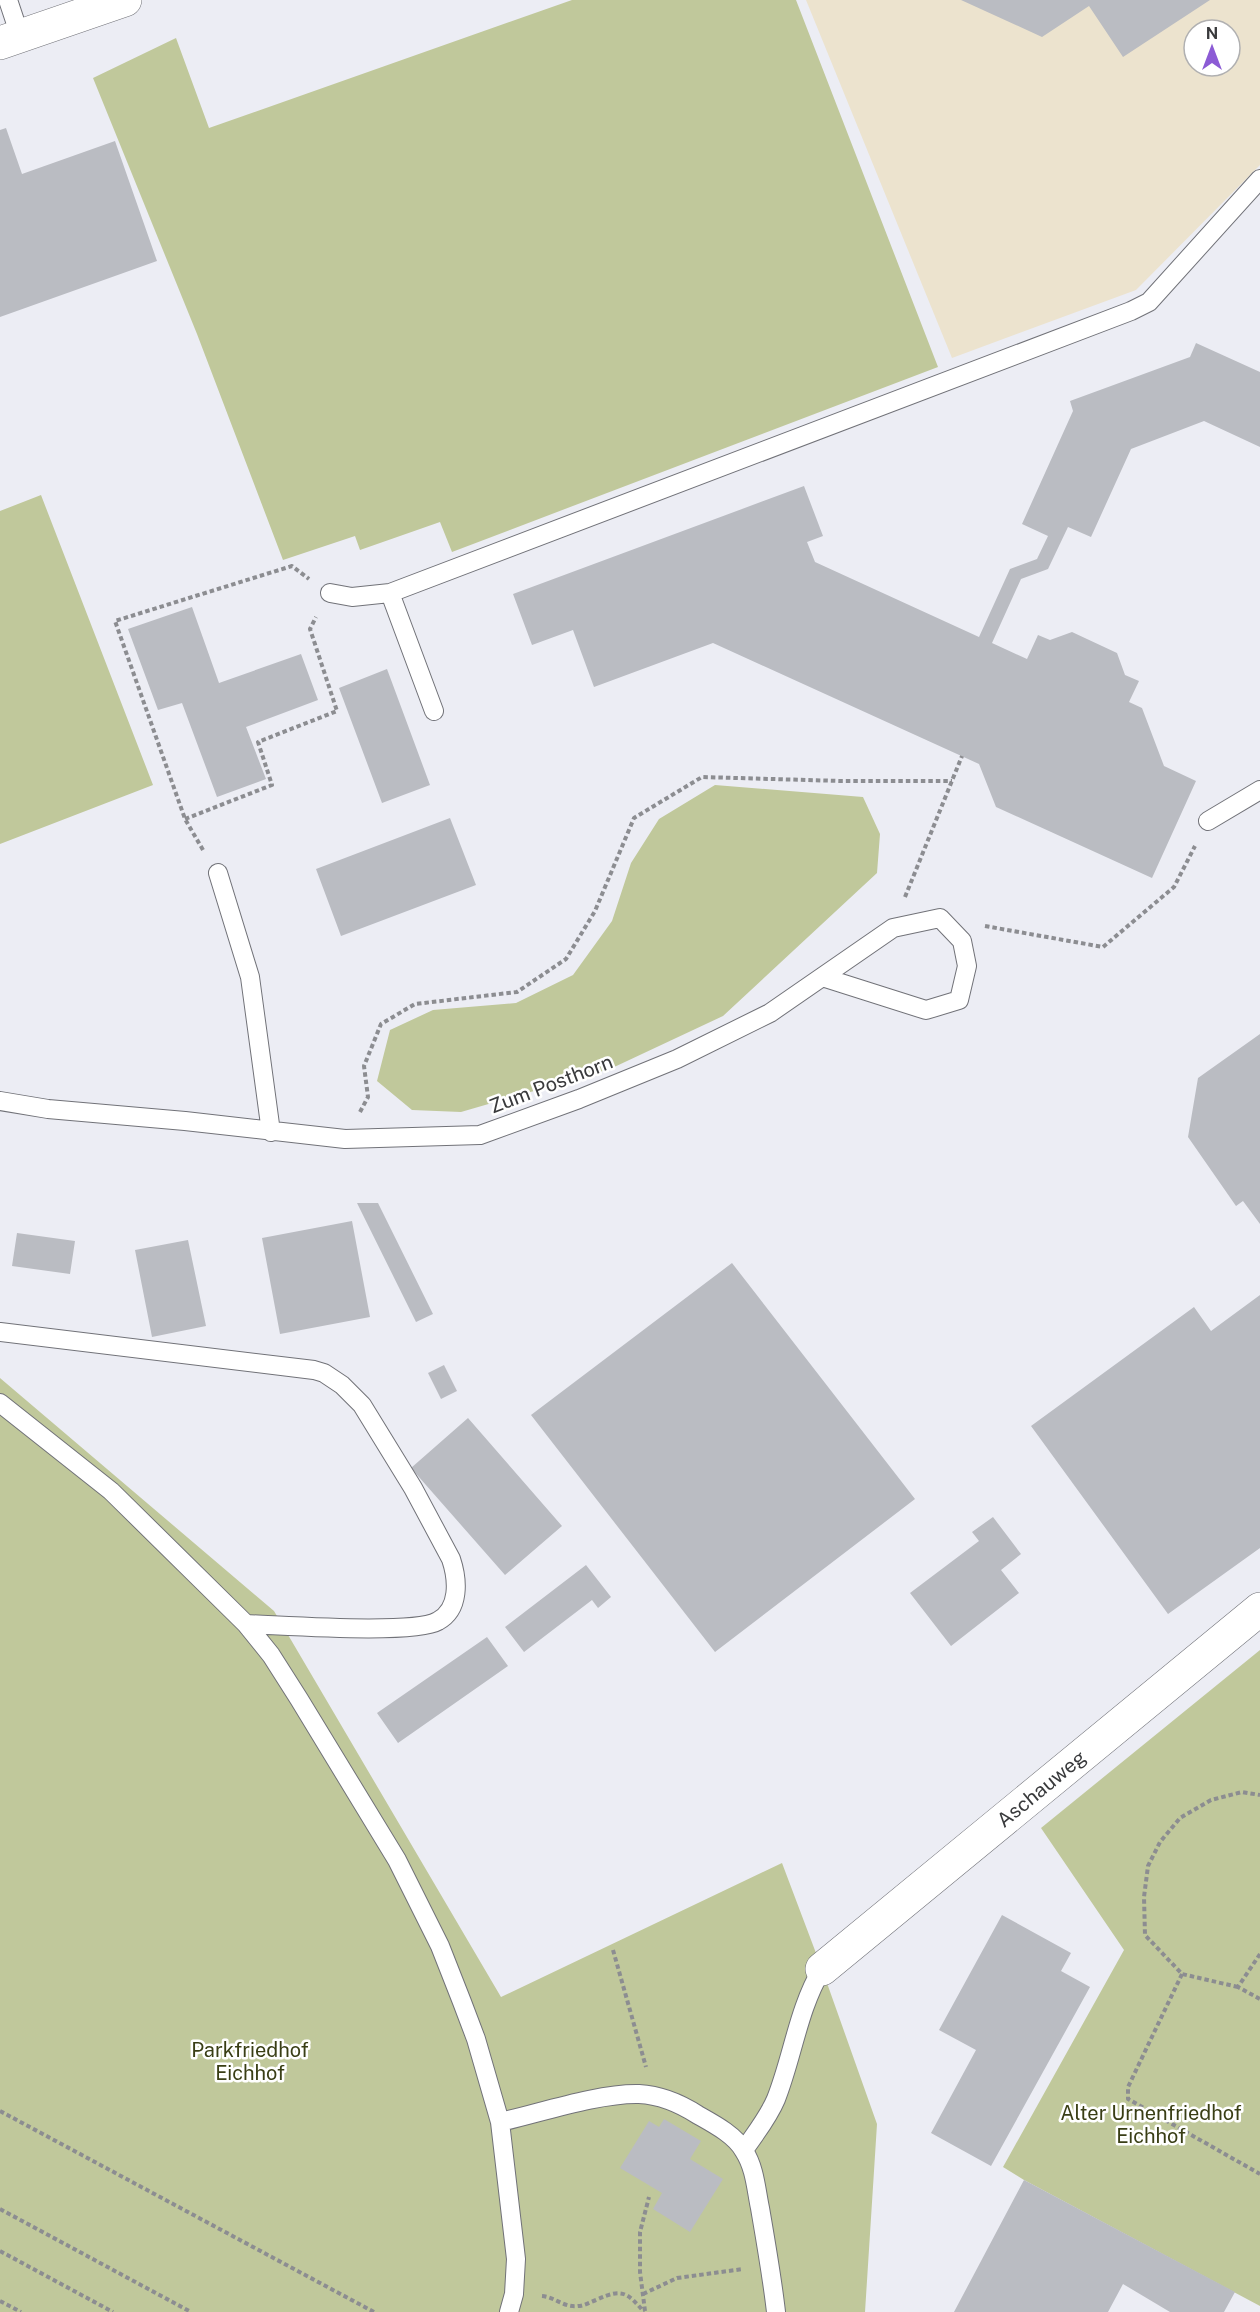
<svg xmlns="http://www.w3.org/2000/svg" width="1260" height="2312" viewBox="0 0 1260 2312" font-family="'Public Sans',sans-serif">
  <rect width="100%" height="100%" fill="#ecedf4"/>
  <path fill="#ece3ce" fill-rule="evenodd" d="M 806,0 L 1260,0 L 1260,165 L 1136,290 L 952,358 ZM 1194,30 L 1230,30 L 1230,66 L 1194,66 Z"/>
  <path fill="#c0c89b" d="M 572,0 L 796,0 L 938,367 L 452,552 L 440,522 L 360,550 L 355,536 L 283,560 L 197,334 L 93,78 L 176,38 L 209,128 Z
    M 41,495 L 153,785 L 0,844 L 0,511 Z
    M 715,785 L 863,797 L 880,834 L 877,873 L 723,1016 L 610,1069 L 461,1112 L 412,1110 L 377,1081 L 390,1030 L 433,1010 L 516,1003 L 573,975 L 612,921 L 631,863 L 659,819 Z
    M 0,1378 L 274,1611 L 501,1997 L 782,1863 L 822,1969 L 877,2124 L 865,2312 L 0,2312 Z
    M 1260,1650 L 1260,2306 L 1024,2180 L 1003,2167 L 1124,1950 L 1041,1828 Z"/>
  <path fill="#babcc2" d="M 961,0 L 1210,0 L 1123,57 L 1089,6 L 1042,37 Z
    M 6,128 L 22,174 L 115,141 L 157,261 L 0,317 L 0,130 Z
    M 1196,343 L 1260,372 L 1260,447 L 1204,421 L 1131,449 L 1091,537 L 1068,527 L 1048,569 L 1021,579 L 992,643 L 1027,659 L 1038,635 L 1050,640 L 1072,632 L 1117,653 L 1125,675 L 1139,681 L 1129,702 L 1142,708 L 1164,766 L 1196,781 L 1152,878 L 996,807 L 979,764 L 713,643 L 594,687 L 573,630 L 532,645 L 513,594 L 804,486 L 823,536 L 807,542 L 815,562 L 979,637 L 1010,569 L 1037,559 L 1048,536 L 1022,524 L 1073,411 L 1070,401 L 1190,357 Z
    M 192,607 L 219,683 L 301,654 L 318,700 L 246,727 L 266,779 L 217,797 L 182,703 L 158,710 L 128,629 Z
    M 387,669 L 430,785 L 382,803 L 339,688 Z
    M 450,818 L 476,885 L 341,936 L 316,869 Z
    M 1260,1034 L 1260,1224 L 1243,1201 L 1236,1206 L 1188,1137 L 1198,1078 Z
    M 357,1203 L 378,1203 L 433,1314 L 416,1322 Z
    M 352,1221 L 370,1317 L 280,1334 L 262,1238 Z
    M 17,1233 L 75,1241 L 70,1274 L 12,1266 Z
    M 188,1240 L 206,1326 L 152,1337 L 135,1250 Z
    M 732,1263 L 915,1499 L 715,1652 L 531,1415 Z
    M 1260,1295 L 1260,1548 L 1168,1614 L 1031,1426 L 1194,1307 L 1211,1331 Z
    M 444,1365 L 457,1391 L 441,1399 L 428,1373 Z
    M 468,1418 L 562,1526 L 505,1575 L 411,1468 Z
    M 993,1517 L 1021,1554 L 1001,1570 L 1019,1593 L 951,1646 L 910,1593 L 979,1541 L 972,1532 Z
    M 586,1565 L 611,1597 L 598,1608 L 592,1600 L 524,1652 L 505,1627 Z
    M 487,1637 L 508,1666 L 398,1743 L 377,1713 Z
    M 1002,1915 L 1071,1953 L 1061,1971 L 1090,1987 L 991,2166 L 931,2133 L 976,2050 L 939,2030 Z
    M 664,2119 L 701,2141 L 690,2159 L 723,2179 L 690,2232 L 653,2209 L 662,2193 L 620,2168 L 649,2121 L 659,2127 Z
    M 1024,2180 L 1235,2292 L 1224,2312 L 1170,2312 L 1123,2284 L 1108,2312 L 954,2312 Z"/>
  <g fill="none" stroke-linecap="round" stroke-linejoin="round">
    <g stroke="#717278" stroke-width="20">
      <path id="lane" d="M 8,0 L 20,36
        M 330,593 L 352,597 L 390,593 L 1131,311 L 1149,302 L 1260,179
        M 390,593 L 434,711
        M 1208,821 L 1260,790
        M 218,873 L 250,977 L 271,1132
        M 0,1101 L 48,1109 L 185,1121 L 345,1139 L 480,1135 L 579,1099 L 677,1059 L 770,1013 L 893,928 L 940,918 L 962,941 L 967,966 L 959,1000 L 926,1010 L 822,977
        M 0,1332 L 314,1370 L 324,1373 L 342,1385 L 362,1405 L 413,1488 L 451,1559 C 458,1580 460,1609 438,1621 C 414,1635 281,1625 246,1624
        M 0,1403 L 111,1491 L 246,1624 L 271,1655 L 299,1699 L 397,1860 L 440,1946 L 462,2002 L 476,2039 L 500,2122 L 516,2259 L 514,2294 L 509,2312
        M 500,2122 C 540,2113 599,2093 639,2094 C 659,2095 681,2104 698,2115 C 714,2124 735,2135 744,2151 C 755,2168 756,2189 760,2208 C 766,2243 772,2277 776,2312
        M 744,2150 C 755,2134 768,2118 776,2099 C 793,2056 798,2009 822,1969"/>
    </g>
    <g stroke="#717278" stroke-width="34">
      <g id="street">
        <path d="M 0,43 L 125,0"/>
        <path id="s1" d="M 822,1969 L 1260,1609"/>
      </g>
    </g>
    <path stroke="#8c8d91" stroke-width="4" stroke-dasharray="4.5 3" stroke-linecap="butt" d="M 185,819 L 272,785 L 258,742 L 337,711 L 310,629 L 316,617
      M 203,850 L 185,819 L 115,621 L 292,566 L 309,579
      M 905,897 L 962,756
      M 985,926 L 1103,947 L 1174,887 L 1195,846
      M 360,1112 L 368,1097 L 364,1066 L 381,1024 L 415,1004 L 517,992 L 566,959 L 595,911 L 634,818 L 702,777 L 842,781 L 952,781
      M 613,1950 L 646,2067
      M 1260,1954 L 1238,1987 L 1260,1999
      M 1182,1974 L 1128,2087 L 1128,2099 L 1260,2174
      M 1238,1987 L 1182,1974 L 1145,1935 L 1144,1897 L 1148,1866 L 1160,1842 L 1180,1818 L 1211,1800 L 1242,1792 L 1260,1795
      M 0,2111 L 374,2312
      M 0,2209 L 191,2312
      M 0,2251 L 113,2312
      M 643,2294 L 677,2278 L 743,2269
      M 542,2296 C 555,2297 564,2308 578,2306 C 584,2306 590,2302 596,2300 C 622,2288 627,2292 644,2312
      M 0,2301 L 21,2312
      M 645,2311 L 640,2272 L 640,2232 L 649,2197"/>
    <use href="#lane" stroke="#fff" stroke-width="18"/>
    <use href="#street" stroke="#fff" stroke-width="33"/>
  </g>
  <g text-anchor="middle" dominant-baseline="central" stroke-width="5" stroke-linejoin="round" paint-order="stroke">
    <g font-size="20" fill="#393a3c" stroke="#fff">
      <text transform="translate(551 1084) rotate(-21)">Zum Posthorn</text>
      <text stroke="none"><textPath href="#s1" startOffset="284">Aschauweg</textPath></text>
    </g>
    <g font-size="20" fill="#393e15" stroke="#fff">
      <text x="250" y="2050">Parkfriedhof<tspan x="250" dy="23">Eichhof</tspan></text>
      <text x="1151" y="2113">Alter Urnenfriedhof<tspan x="1151" dy="23">Eichhof</tspan></text>
    </g>
  </g>
  <g transform="translate(1212 48)"><circle r="28" fill="#ffffff" stroke="#b0b0b1" stroke-width="1.5"/>
  <path d="M0-4.5L10 22L0 15L-10 22Z" fill="#8c5bd5"/>
  <text y="-9" font-size="16" font-weight="bold" text-anchor="middle" fill="#393a3c">N</text>
  </g>
</svg>
